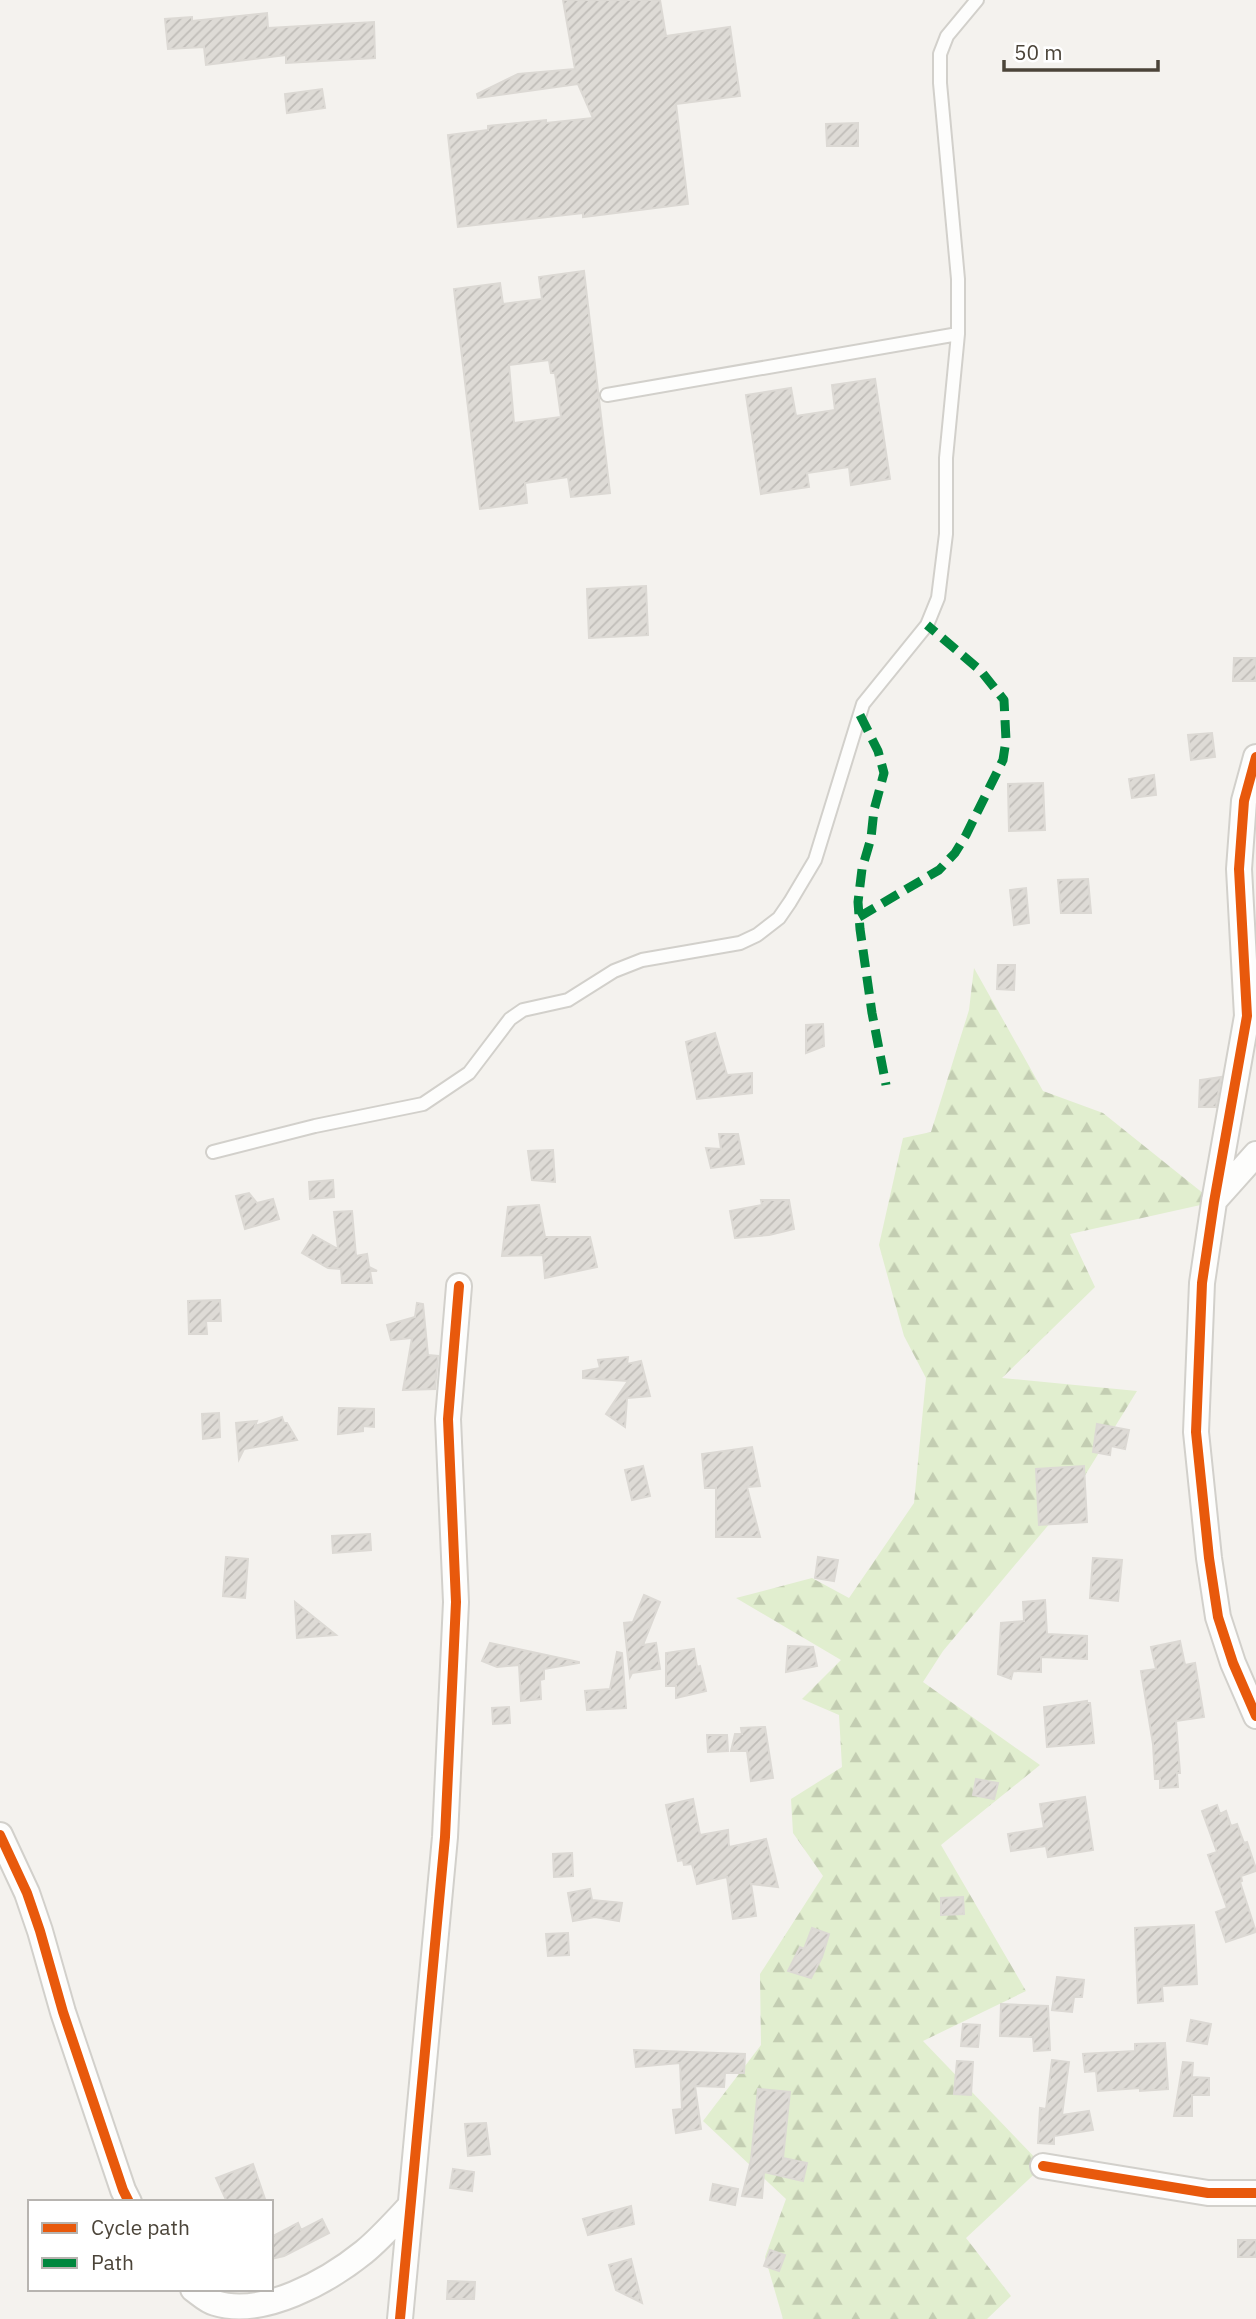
<svg xmlns="http://www.w3.org/2000/svg" width="1256" height="2319" viewBox="0 0 1256 2319" font-family="'IBM Plex Sans',sans-serif">
  <defs>
    <pattern id="forest-firs" width="22" height="20" patternUnits="userSpaceOnUse" patternTransform="scale(1.75)"><rect width="22" height="20" fill="#e1eecf"/><path d="M5 1l3.5 6h-7zM16 11l3.5 6h-7z" fill="#c3cdb2"/></pattern>
    <pattern id="building-hatch" width="6" height="6" patternUnits="userSpaceOnUse" patternTransform="scale(1.75)"><rect width="6" height="6" fill="#dedbd6"/><path d="M-1 1l2-2M0 6l6-6M5 7l2-2" fill="none" stroke="#c0bdb8"/></pattern>
  </defs>
  <rect width="100%" height="100%" fill="#f4f2ee"/>
  <path fill="url(#forest-firs)" d="M 974,968 L 1043,1091 L 1103,1113 L 1214,1202 L 1070,1234 L 1095,1287 L 1002,1378 L 1137,1391 L 1071,1498 L 943,1651 L 923,1682 L 1040,1765 L 941,1845 L 1026,1991 L 923,2041 L 1043,2166 L 966,2238 L 1011,2296 L 987,2319 L 783,2319 L 765,2257 L 786,2199 L 703,2121 L 761,2045 L 760,1974 L 823,1876 L 793,1833 L 791,1799 L 842,1767 L 839,1715 L 802,1699 L 841,1660 L 736,1598 L 812,1578 L 849,1598 L 914,1503 L 926,1378 L 904,1336 L 879,1245 L 903,1138 L 931,1132 L 969,1010 Z"/>
  <path fill="url(#building-hatch)" stroke="#dcd9d4" stroke-width="2" fill-rule="evenodd" d="M 563,0 L 660,0 L 666,36 L 730,27 L 740,96 L 676,104 L 688,204 L 583,217 L 583,213 L 458,227 L 448,135 L 488,130 L 488,126 L 546,120 L 546,123 L 593,118 L 578,84 L 478,98 L 477,94 L 518,74 L 575,69 Z
    M 267,13 L 268,28 L 374,22 L 375,58 L 286,63 L 286,55 L 206,65 L 204,47 L 168,49 L 165,19 L 192,17 L 192,21 Z
    M 322,89 L 325,108 L 287,113 L 285,94 Z
    M 858,123 L 858,146 L 827,146 L 826,124 Z
    M 584,271 L 610,493 L 571,497 L 568,477 L 525,483 L 527,503 L 480,509 L 454,289 L 500,283 L 503,304 L 542,299 L 539,277 ZM 549,360 L 551,373 L 555,373 L 561,417 L 514,423 L 509,365 Z
    M 875,379 L 890,479 L 851,485 L 849,467 L 807,473 L 809,487 L 761,494 L 746,395 L 791,388 L 796,416 L 835,410 L 832,385 Z
    M 646,586 L 648,635 L 589,638 L 587,589 Z
    M 1234,658 L 1256,658 L 1256,681 L 1233,681 Z
    M 1212,733 L 1215,757 L 1191,760 L 1188,735 Z
    M 1154,775 L 1156,795 L 1132,798 L 1129,779 Z
    M 1043,783 L 1045,830 L 1009,831 L 1008,784 Z
    M 1088,879 L 1091,913 L 1061,913 L 1058,880 Z
    M 1026,888 L 1029,923 L 1014,925 L 1010,890 Z
    M 998,965 L 1015,965 L 1014,990 L 997,989 Z
    M 823,1024 L 824,1046 L 806,1053 L 806,1025 Z
    M 715,1033 L 727,1075 L 752,1073 L 752,1093 L 697,1099 L 686,1042 Z
    M 1221,1077 L 1216,1107 L 1199,1107 L 1200,1080 Z
    M 719,1134 L 738,1134 L 744,1164 L 711,1168 L 706,1148 L 721,1149 Z
    M 553,1150 L 555,1182 L 532,1180 L 528,1151 Z
    M 333,1180 L 334,1197 L 310,1199 L 309,1182 Z
    M 249,1193 L 257,1203 L 273,1199 L 279,1219 L 245,1229 L 236,1196 Z
    M 761,1200 L 789,1200 L 794,1229 L 769,1235 L 735,1238 L 730,1211 L 762,1205 Z
    M 539,1205 L 545,1237 L 590,1237 L 597,1267 L 545,1278 L 543,1255 L 502,1256 L 508,1207 Z
    M 352,1211 L 356,1256 L 367,1254 L 369,1267 L 377,1271 L 370,1271 L 372,1283 L 342,1283 L 341,1269 L 328,1268 L 302,1253 L 313,1235 L 338,1249 L 334,1212 Z
    M 220,1300 L 221,1321 L 206,1321 L 207,1334 L 189,1334 L 188,1301 Z
    M 417,1303 L 423,1304 L 428,1355 L 438,1356 L 435,1389 L 403,1390 L 412,1338 L 391,1340 L 387,1325 L 415,1317 Z
    M 628,1357 L 627,1364 L 641,1361 L 650,1396 L 627,1398 L 625,1427 L 606,1414 L 628,1381 L 583,1378 L 583,1371 L 600,1368 L 598,1360 Z
    M 339,1408 L 374,1409 L 374,1427 L 363,1426 L 363,1431 L 338,1434 Z
    M 219,1413 L 220,1437 L 203,1439 L 202,1414 Z
    M 282,1417 L 284,1423 L 287,1423 L 297,1440 L 244,1449 L 239,1459 L 236,1423 L 257,1421 L 255,1426 Z
    M 1097,1424 L 1129,1430 L 1125,1449 L 1111,1446 L 1110,1455 L 1093,1452 Z
    M 752,1447 L 760,1486 L 747,1487 L 760,1537 L 716,1537 L 716,1488 L 705,1488 L 702,1454 Z
    M 643,1466 L 650,1496 L 632,1500 L 625,1470 Z
    M 1084,1466 L 1087,1522 L 1039,1525 L 1036,1469 Z
    M 370,1534 L 371,1550 L 333,1553 L 332,1536 Z
    M 226,1557 L 248,1559 L 245,1598 L 223,1596 Z
    M 818,1557 L 838,1560 L 834,1581 L 815,1578 Z
    M 1093,1558 L 1122,1560 L 1118,1601 L 1090,1598 Z
    M 644,1595 L 660,1602 L 643,1645 L 656,1643 L 660,1669 L 632,1673 L 630,1677 L 624,1623 L 633,1622 Z
    M 1045,1600 L 1047,1634 L 1087,1636 L 1087,1659 L 1041,1657 L 1041,1672 L 1013,1671 L 1011,1679 L 998,1674 L 1001,1623 L 1024,1621 L 1023,1602 Z
    M 295,1602 L 336,1635 L 297,1638 Z
    M 1180,1641 L 1185,1665 L 1195,1663 L 1204,1717 L 1176,1721 L 1180,1773 L 1177,1773 L 1178,1787 L 1160,1788 L 1160,1779 L 1155,1779 L 1153,1744 L 1141,1671 L 1156,1669 L 1151,1647 Z
    M 490,1643 L 579,1662 L 579,1663 L 544,1669 L 544,1679 L 540,1680 L 541,1699 L 521,1701 L 519,1665 L 497,1667 L 482,1661 Z
    M 788,1646 L 813,1647 L 817,1666 L 786,1672 Z
    M 694,1649 L 697,1667 L 700,1666 L 706,1691 L 676,1698 L 676,1686 L 666,1686 L 666,1653 Z
    M 617,1652 L 622,1653 L 626,1708 L 587,1710 L 585,1691 L 610,1689 Z
    M 1087,1701 L 1087,1703 L 1090,1703 L 1094,1743 L 1047,1747 L 1044,1707 Z
    M 509,1707 L 510,1723 L 493,1724 L 492,1708 Z
    M 765,1727 L 773,1778 L 751,1781 L 747,1751 L 731,1751 L 735,1734 L 742,1734 L 741,1728 Z
    M 707,1735 L 727,1735 L 728,1751 L 708,1752 Z
    M 976,1779 L 998,1783 L 994,1799 L 973,1795 Z
    M 1085,1797 L 1093,1850 L 1048,1857 L 1046,1846 L 1011,1851 L 1008,1834 L 1044,1828 L 1040,1804 Z
    M 693,1799 L 700,1835 L 728,1830 L 729,1847 L 766,1839 L 778,1887 L 751,1884 L 756,1916 L 733,1919 L 727,1877 L 697,1884 L 692,1864 L 684,1865 L 683,1860 L 678,1861 L 666,1805 Z
    M 1217,1805 L 1220,1814 L 1226,1811 L 1231,1826 L 1237,1824 L 1244,1843 L 1247,1842 L 1256,1869 L 1256,1871 L 1241,1876 L 1242,1881 L 1240,1882 L 1256,1932 L 1226,1942 L 1216,1912 L 1227,1908 L 1208,1855 L 1217,1852 L 1202,1811 Z
    M 572,1853 L 573,1876 L 554,1877 L 553,1854 Z
    M 590,1889 L 592,1900 L 622,1903 L 619,1921 L 595,1917 L 573,1921 L 568,1893 Z
    M 963,1897 L 964,1914 L 941,1915 L 941,1898 Z
    M 1194,1925 L 1197,1984 L 1162,1986 L 1163,2001 L 1138,2003 L 1135,1928 Z
    M 812,1928 L 829,1934 L 822,1957 L 811,1978 L 788,1971 L 800,1947 L 804,1949 Z
    M 568,1933 L 569,1955 L 548,1956 L 546,1934 Z
    M 1057,1977 L 1084,1980 L 1082,1997 L 1074,1997 L 1072,2012 L 1052,2010 Z
    M 1001,2004 L 1048,2006 L 1050,2050 L 1034,2051 L 1033,2037 L 1000,2036 Z
    M 1191,2020 L 1211,2024 L 1207,2044 L 1187,2041 Z
    M 963,2024 L 980,2025 L 978,2047 L 961,2046 Z
    M 1165,2043 L 1168,2089 L 1140,2091 L 1140,2088 L 1098,2091 L 1096,2071 L 1085,2072 L 1083,2054 L 1135,2051 L 1135,2044 Z
    M 634,2050 L 745,2054 L 744,2073 L 725,2073 L 724,2087 L 695,2086 L 701,2129 L 676,2133 L 673,2110 L 682,2109 L 680,2063 L 636,2067 Z
    M 1052,2060 L 1069,2062 L 1062,2115 L 1089,2111 L 1093,2130 L 1054,2136 L 1054,2144 L 1038,2143 L 1040,2108 L 1046,2109 Z
    M 957,2061 L 973,2062 L 971,2095 L 954,2094 Z
    M 1183,2062 L 1193,2063 L 1192,2077 L 1209,2078 L 1209,2095 L 1192,2095 L 1192,2116 L 1174,2116 Z
    M 758,2089 L 790,2092 L 783,2158 L 807,2163 L 803,2181 L 764,2172 L 762,2198 L 742,2196 L 751,2160 Z
    M 486,2123 L 490,2154 L 468,2156 L 465,2124 Z
    M 253,2164 L 266,2202 L 227,2202 L 216,2178 Z
    M 453,2169 L 474,2172 L 472,2191 L 450,2188 Z
    M 713,2184 L 738,2189 L 735,2205 L 710,2200 Z
    M 631,2206 L 634,2224 L 588,2235 L 583,2219 Z
    M 322,2219 L 329,2233 L 284,2256 L 271,2259 L 271,2237 L 298,2223 L 301,2230 Z
    M 1238,2240 L 1256,2240 L 1256,2257 L 1238,2257 Z
    M 770,2250 L 785,2255 L 779,2271 L 764,2266 Z
    M 631,2259 L 642,2303 L 616,2290 L 609,2265 Z
    M 448,2281 L 475,2282 L 474,2299 L 447,2299 Z"/>
  <g fill="none" stroke-linecap="round" stroke-linejoin="round">
    <g stroke="#d2d0cb" stroke-width="16">
      <path id="lane" d="M 607,395 L 958,334
        M 213,1152 L 315,1126 L 423,1104 L 469,1073 L 510,1019 L 523,1010 L 568,1000 L 614,971 L 642,960 L 740,943 L 757,935 L 779,918 L 790,902 L 815,860 L 863,704 L 927,625 L 938,598 L 946,534 L 946,458 L 958,334 L 958,279 L 940,83 L 940,54 L 947,36 L 977,0"/>
    </g>
    <g stroke="#d2d0cb" stroke-width="28">
      <path id="street" d="M 1256,757 L 1244,801 L 1239,869 L 1247,1016 L 1214,1202 L 1202,1283 L 1196,1432 L 1209,1558 L 1218,1617 L 1233,1663 L 1256,1716
        M 1214,1201 L 1256,1154
        M 0,1835 L 27,1893 L 40,1931 L 63,2012 L 123,2190 L 129,2202
        M 1043,2166 L 1208,2193 L 1256,2193
        M 193,2289 C 200,2294 207,2301 215,2303 C 263,2318 328,2281 364,2252 C 380,2239 395,2222 410,2206
        M 400,2319 L 445,1837 L 456,1602 L 448,1419 L 459,1286"/>
    </g>
    <use href="#lane" stroke="#fdfdfc" stroke-width="12"/>
    <use href="#street" stroke="#fdfdfc" stroke-width="24"/>
    <path stroke="#00873e" stroke-width="9" stroke-dasharray="18 9" stroke-linecap="butt" d="M 860,715 L 878,751 L 884,773 L 874,810 L 871,838 L 862,869 L 858,902 L 860,929 L 872,1013 L 886,1085
      M 859,917 L 939,870 L 955,853 L 966,835 L 1003,760 L 1006,740 L 1004,700 L 981,671 L 927,625"/>
    <g stroke="#fff" stroke-width="15">
      <path id="cycleway" d="M 1256,757 L 1244,801 L 1239,869 L 1247,1016 L 1214,1202 L 1202,1283 L 1196,1432 L 1209,1558 L 1218,1617 L 1233,1663 L 1256,1716
        M 0,1835 L 27,1893 L 40,1931 L 63,2012 L 123,2190 L 129,2202
        M 1043,2166 L 1208,2193 L 1256,2193
        M 400,2319 L 445,1837 L 456,1602 L 448,1419 L 459,1286"/>
    </g>
    <use href="#cycleway" stroke="#e8590c" stroke-width="10"/>
  </g>
  <rect x="28" y="2200" width="245" height="91" fill="#ffffff" stroke="#b7b4b0" stroke-width="2"/>
  <rect x="42" y="2223" width="35" height="10" fill="#e8590c" stroke="#b7b4b0" stroke-width="2"/>
  <text x="91" y="2235" font-size="21" fill="#4b4439">Cycle path</text>
  <rect x="42" y="2258" width="35" height="10" fill="#00873e" stroke="#b7b4b0" stroke-width="2"/>
  <text x="91" y="2270" font-size="21" fill="#4b4439">Path</text>
  <path d="M1004 60v10h154v-10" fill="none" stroke="#4b4439" stroke-width="3.5"/>
  <text x="1014" y="60" font-size="21" fill="#4b4439" stroke="#ffffff" stroke-width="5" paint-order="stroke">50 m</text>
</svg>
